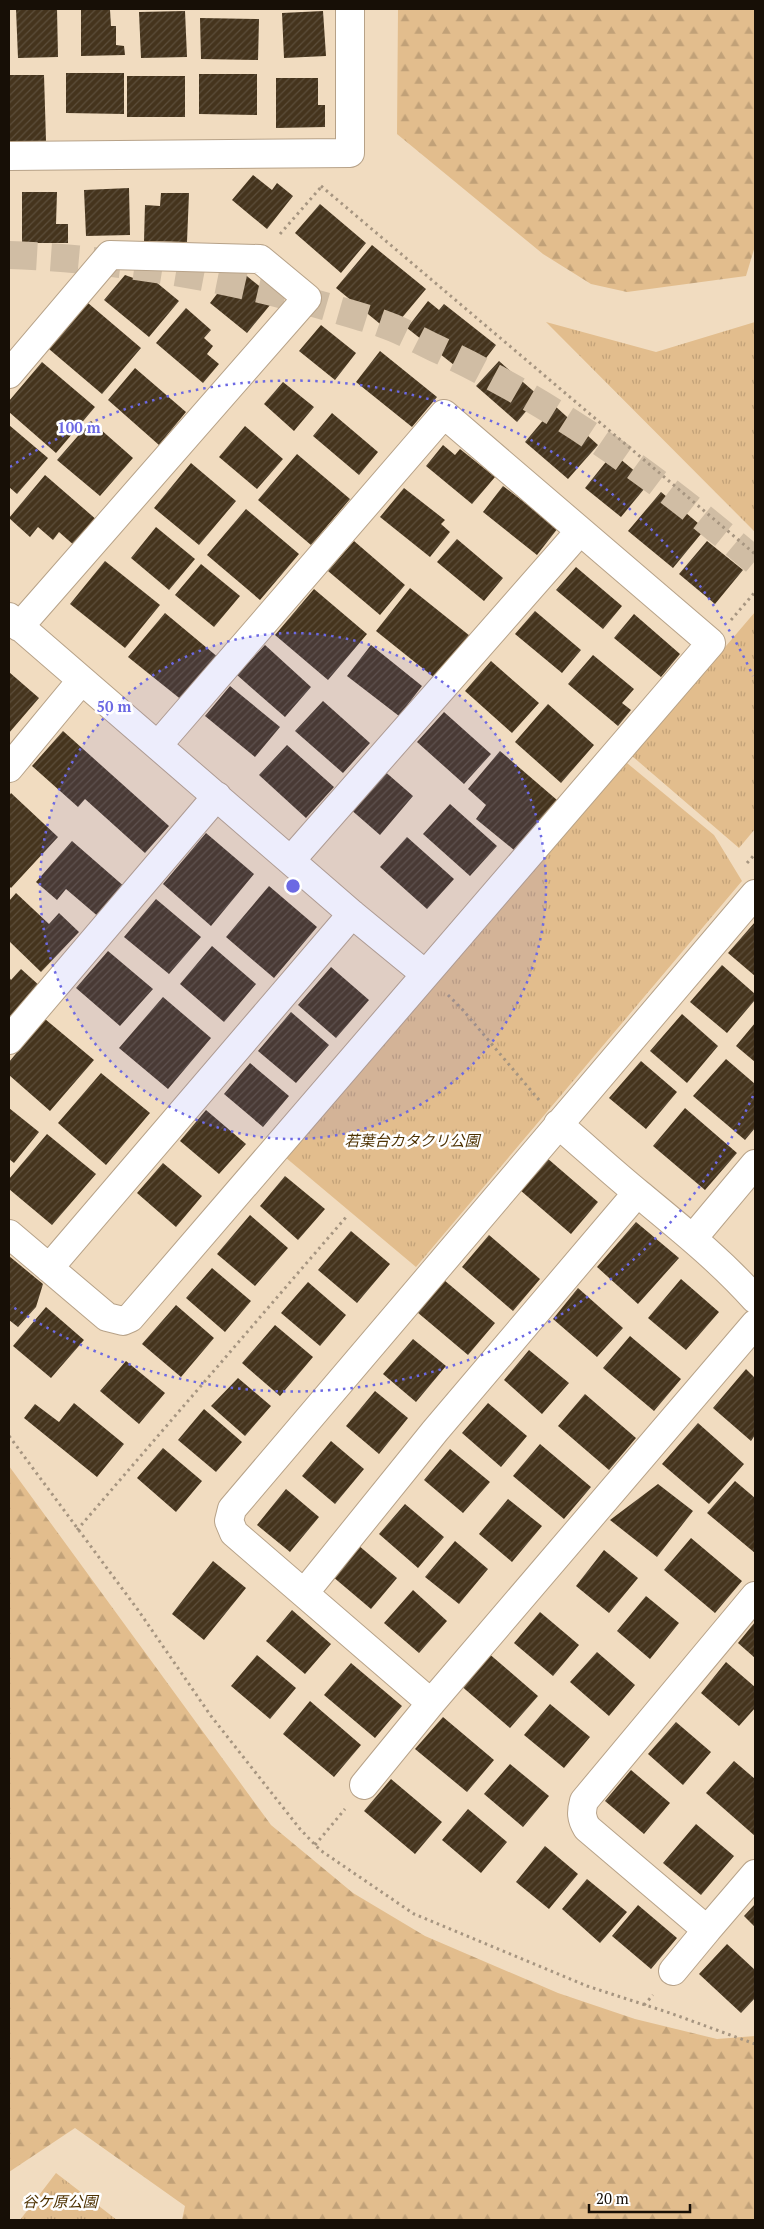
<svg xmlns="http://www.w3.org/2000/svg" width="764" height="2229" viewBox="0 0 764 2229" font-family="'PT Serif','Noto Sans JP',serif">
  <defs>
    <pattern id="grass-tufts" width="24" height="20" patternUnits="userSpaceOnUse" patternTransform="scale(1.25)"><rect width="24" height="20" fill="#e2bd8d"/><path d="M3 7l-1-3M5 7V3M7 7l1-3M15 17l-1-3M17 17v-4M19 17l1-3" fill="none" stroke="#c1a178"/></pattern>
    <pattern id="forest-firs" width="22" height="20" patternUnits="userSpaceOnUse" patternTransform="scale(1.25)"><rect width="22" height="20" fill="#e2bd8d"/><path d="M5 1l3.5 6h-7zM16 11l3.5 6h-7z" fill="#c1a178"/></pattern>
    <pattern id="building-hatch" width="6" height="6" patternUnits="userSpaceOnUse" patternTransform="scale(1.25)"><rect width="6" height="6" fill="#45341d"/><path d="M-1 1l2-2M0 6l6-6M5 7l2-2" fill="none" stroke="#5c4e3b"/></pattern>
  </defs>
  <rect width="100%" height="100%" fill="#f1dcc0"/>
  <path fill="url(#grass-tufts)" d="M 546,322 L 656,352 L 755,322 L 755,532 Z
    M 755,612 L 755,829 L 739,848 L 632,756 Z
    M 627,763 L 714,835 L 742,881 L 416,1267 L 285,1157 Z
    M 56,2173 L 117,2220 L 20,2220 Z"/>
  <path fill="url(#forest-firs)" d="M 398,9 L 755,9 L 755,246 L 746,276 L 627,292 L 591,284 L 543,254 L 397,134 Z
    M 9,1466 L 271,1825 L 353,1893 L 425,1936 L 558,1993 L 635,2019 L 717,2039 L 755,2036 L 755,2220 L 182,2220 L 185,2206 L 75,2128 L 9,2172 Z"/>
  <path fill="url(#building-hatch)" d="M 16,9 L 57,9 L 58,57 L 18,58 Z
    M 81,10 L 110,10 L 111,26 L 116,26 L 116,45 L 124,46 L 125,55 L 81,56 Z
    M 185,11 L 187,57 L 141,58 L 139,12 Z
    M 323,11 L 326,56 L 284,58 L 282,13 Z
    M 200,18 L 259,19 L 258,60 L 201,59 Z
    M 66,73 L 124,73 L 124,114 L 66,113 Z
    M 199,74 L 257,74 L 257,115 L 199,114 Z
    M 9,75 L 44,75 L 46,141 L 9,142 Z
    M 127,76 L 185,76 L 185,117 L 127,117 Z
    M 276,78 L 318,78 L 318,105 L 325,105 L 325,127 L 276,128 Z
    M 253,175 L 272,190 L 277,183 L 293,196 L 267,229 L 232,200 Z
    M 129,188 L 130,235 L 86,236 L 84,190 Z
    M 22,192 L 57,192 L 56,224 L 68,224 L 68,243 L 22,243 Z
    M 161,193 L 189,193 L 187,242 L 144,241 L 145,205 L 160,206 Z
    M 320,204 L 366,243 L 341,273 L 295,233 Z
    M 372,245 L 426,289 L 390,332 L 336,288 Z
    M 237,268 L 275,299 L 247,333 L 210,303 Z
    M 145,273 L 179,301 L 149,337 L 104,300 L 125,275 L 139,280 Z
    M 428,301 L 439,310 L 444,304 L 496,345 L 480,366 L 463,354 L 454,365 L 407,328 Z
    M 88,303 L 141,348 L 102,394 L 49,349 Z
    M 186,308 L 211,330 L 204,338 L 213,346 L 207,354 L 219,364 L 203,383 L 156,343 Z
    M 321,325 L 356,353 L 335,380 L 299,351 Z
    M 380,351 L 437,397 L 412,427 L 356,382 Z
    M 499,361 L 539,396 L 517,422 L 476,386 Z
    M 42,362 L 95,407 L 56,453 L 9,412 L 9,401 Z
    M 135,368 L 186,412 L 159,445 L 108,400 Z
    M 283,382 L 314,407 L 294,431 L 264,404 Z
    M 555,406 L 598,445 L 568,479 L 525,442 Z
    M 332,413 L 378,452 L 359,475 L 313,436 Z
    M 91,421 L 133,458 L 100,496 L 57,460 Z
    M 9,425 L 48,458 L 17,494 L 9,487 Z
    M 245,426 L 283,459 L 257,489 L 219,457 Z
    M 443,445 L 455,455 L 460,449 L 495,477 L 472,504 L 426,466 Z
    M 613,453 L 649,483 L 621,517 L 585,488 Z
    M 297,454 L 350,499 L 311,545 L 258,500 Z
    M 191,463 L 236,501 L 199,545 L 154,508 Z
    M 45,475 L 98,521 L 76,547 L 59,532 L 53,540 L 38,527 L 30,537 L 9,518 Z
    M 503,486 L 558,528 L 537,555 L 483,512 Z
    M 404,488 L 445,520 L 441,524 L 450,532 L 430,557 L 380,517 Z
    M 661,492 L 705,529 L 673,568 L 628,531 Z
    M 246,509 L 299,554 L 260,600 L 207,555 Z
    M 156,527 L 195,559 L 169,590 L 131,558 Z
    M 457,539 L 503,578 L 484,601 L 437,562 Z
    M 354,541 L 405,585 L 380,615 L 328,571 Z
    M 707,541 L 743,570 L 715,604 L 679,574 Z
    M 105,561 L 160,605 L 125,648 L 70,604 Z
    M 201,564 L 240,596 L 214,627 L 175,595 Z
    M 576,567 L 622,606 L 603,629 L 556,590 Z
    M 410,588 L 470,636 L 436,679 L 376,631 Z
    M 314,589 L 367,634 L 328,680 L 275,635 Z
    M 535,611 L 581,650 L 562,673 L 515,634 Z
    M 165,613 L 219,658 L 183,701 L 128,657 Z
    M 634,614 L 680,654 L 661,677 L 614,638 Z
    M 265,645 L 311,687 L 285,717 L 237,675 Z
    M 371,645 L 422,686 L 399,716 L 347,676 Z
    M 593,655 L 634,689 L 622,703 L 631,710 L 618,726 L 568,684 Z
    M 491,661 L 539,703 L 512,733 L 465,691 Z
    M 9,672 L 39,698 L 9,733 Z
    M 230,686 L 280,727 L 255,757 L 205,716 Z
    M 323,701 L 370,743 L 343,773 L 295,731 Z
    M 548,704 L 594,745 L 561,783 L 515,742 Z
    M 444,712 L 491,754 L 464,784 L 417,742 Z
    M 63,731 L 169,826 L 145,853 L 85,799 L 78,807 L 32,766 Z
    M 287,745 L 334,787 L 306,818 L 259,775 Z
    M 500,751 L 557,800 L 514,850 L 476,819 L 486,805 L 468,789 Z
    M 382,769 L 413,796 L 380,835 L 349,808 Z
    M 11,793 L 58,837 L 11,888 L 9,886 L 9,796 Z
    M 450,804 L 497,846 L 470,876 L 423,834 Z
    M 206,833 L 254,874 L 211,926 L 163,884 Z
    M 407,837 L 454,879 L 427,909 L 380,867 Z
    M 72,841 L 126,888 L 100,918 L 66,889 L 57,900 L 36,882 Z
    M 269,886 L 317,927 L 274,978 L 226,937 Z
    M 16,893 L 49,924 L 59,913 L 79,932 L 41,972 L 9,941 L 9,901 Z
    M 156,899 L 201,937 L 169,974 L 124,937 Z
    M 755,922 L 755,976 L 728,953 Z
    M 212,946 L 256,984 L 224,1022 L 180,984 Z
    M 108,951 L 153,989 L 120,1026 L 76,988 Z
    M 722,965 L 755,994 L 755,1000 L 727,1033 L 690,1002 Z
    M 331,967 L 369,1000 L 336,1038 L 298,1005 Z
    M 21,969 L 41,987 L 9,1022 L 9,977 L 11,980 Z
    M 163,997 L 211,1038 L 168,1089 L 119,1048 Z
    M 291,1012 L 329,1045 L 296,1083 L 258,1051 Z
    M 682,1014 L 718,1046 L 687,1083 L 650,1051 Z
    M 45,1019 L 94,1060 L 50,1111 L 9,1075 L 9,1062 Z
    M 755,1023 L 755,1062 L 736,1046 Z
    M 726,1059 L 755,1084 L 755,1128 L 745,1140 L 693,1096 Z
    M 641,1061 L 677,1092 L 646,1129 L 609,1098 Z
    M 250,1063 L 289,1096 L 263,1127 L 224,1094 Z
    M 101,1073 L 150,1113 L 106,1165 L 58,1123 Z
    M 9,1108 L 39,1132 L 14,1163 L 9,1159 Z
    M 685,1108 L 737,1153 L 705,1190 L 653,1146 Z
    M 206,1110 L 246,1144 L 219,1174 L 180,1141 Z
    M 47,1134 L 96,1174 L 52,1225 L 9,1189 L 9,1179 Z
    M 547,1158 L 598,1202 L 571,1234 L 520,1190 Z
    M 163,1163 L 202,1196 L 176,1227 L 137,1193 Z
    M 285,1176 L 325,1209 L 298,1240 L 260,1206 Z
    M 250,1215 L 288,1248 L 255,1286 L 217,1254 Z
    M 636,1222 L 679,1258 L 638,1304 L 597,1267 Z
    M 351,1231 L 390,1264 L 357,1303 L 318,1270 Z
    M 489,1235 L 540,1279 L 513,1311 L 462,1267 Z
    M 9,1256 L 43,1284 L 36,1307 L 18,1327 L 9,1320 Z
    M 212,1268 L 251,1301 L 225,1332 L 186,1298 Z
    M 681,1279 L 719,1312 L 686,1350 L 648,1318 Z
    M 444,1280 L 495,1323 L 468,1355 L 417,1312 Z
    M 308,1282 L 346,1315 L 320,1346 L 281,1313 Z
    M 578,1288 L 623,1328 L 597,1357 L 553,1319 Z
    M 176,1305 L 214,1338 L 181,1377 L 142,1344 Z
    M 46,1307 L 84,1340 L 51,1378 L 13,1346 Z
    M 275,1325 L 313,1357 L 280,1396 L 242,1363 Z
    M 630,1336 L 681,1379 L 654,1411 L 603,1368 Z
    M 413,1339 L 446,1366 L 416,1402 L 383,1374 Z
    M 529,1350 L 569,1383 L 542,1414 L 504,1380 Z
    M 126,1361 L 165,1393 L 139,1424 L 100,1391 Z
    M 746,1369 L 755,1378 L 755,1435 L 751,1441 L 713,1408 Z
    M 238,1378 L 271,1406 L 245,1436 L 211,1406 Z
    M 375,1391 L 408,1418 L 379,1454 L 346,1426 Z
    M 585,1394 L 636,1438 L 609,1470 L 558,1426 Z
    M 74,1403 L 124,1444 L 97,1477 L 24,1418 L 35,1404 L 59,1422 Z
    M 488,1403 L 527,1436 L 501,1467 L 462,1433 Z
    M 204,1409 L 242,1442 L 216,1472 L 178,1440 Z
    M 698,1423 L 744,1464 L 709,1504 L 662,1464 Z
    M 331,1441 L 364,1469 L 335,1504 L 302,1476 Z
    M 540,1444 L 591,1487 L 564,1519 L 513,1476 Z
    M 163,1448 L 202,1481 L 176,1512 L 137,1478 Z
    M 450,1449 L 490,1482 L 463,1513 L 424,1480 Z
    M 735,1481 L 755,1498 L 755,1553 L 707,1513 Z
    M 658,1484 L 693,1511 L 657,1557 L 610,1520 Z
    M 286,1489 L 319,1517 L 290,1552 L 257,1525 Z
    M 508,1499 L 542,1526 L 512,1562 L 479,1534 Z
    M 405,1504 L 444,1537 L 418,1568 L 379,1534 Z
    M 691,1538 L 742,1581 L 715,1613 L 664,1570 Z
    M 455,1541 L 488,1569 L 459,1604 L 425,1577 Z
    M 358,1545 L 397,1578 L 371,1609 L 332,1576 Z
    M 604,1550 L 638,1578 L 609,1613 L 576,1586 Z
    M 213,1561 L 246,1588 L 204,1640 L 172,1614 Z
    M 413,1590 L 447,1621 L 419,1653 L 384,1623 Z
    M 646,1596 L 679,1623 L 650,1659 L 617,1631 Z
    M 292,1610 L 331,1644 L 305,1674 L 266,1641 Z
    M 540,1612 L 579,1645 L 553,1676 L 514,1643 Z
    M 755,1622 L 755,1658 L 738,1643 Z
    M 487,1652 L 538,1696 L 510,1728 L 459,1684 Z
    M 597,1652 L 635,1685 L 609,1716 L 570,1682 Z
    M 257,1655 L 296,1688 L 270,1719 L 231,1686 Z
    M 726,1662 L 755,1687 L 755,1708 L 739,1726 L 701,1693 Z
    M 351,1663 L 402,1706 L 375,1738 L 324,1695 Z
    M 310,1701 L 361,1745 L 334,1777 L 283,1734 Z
    M 550,1704 L 590,1737 L 564,1768 L 524,1735 Z
    M 443,1717 L 494,1760 L 467,1792 L 415,1749 Z
    M 676,1722 L 711,1752 L 683,1785 L 648,1754 Z
    M 734,1761 L 755,1779 L 755,1836 L 706,1793 Z
    M 510,1764 L 549,1796 L 523,1827 L 484,1794 Z
    M 631,1770 L 670,1803 L 644,1834 L 605,1801 Z
    M 391,1779 L 442,1822 L 415,1854 L 364,1811 Z
    M 468,1809 L 507,1842 L 481,1873 L 442,1840 Z
    M 696,1824 L 734,1856 L 701,1895 L 663,1863 Z
    M 545,1846 L 578,1874 L 549,1909 L 516,1882 Z
    M 587,1879 L 627,1912 L 600,1943 L 562,1909 Z
    M 755,1904 L 755,1927 L 744,1916 Z
    M 638,1905 L 677,1938 L 651,1969 L 612,1936 Z
    M 727,1944 L 755,1970 L 755,1998 L 741,2013 L 699,1974 Z"/>
  <g fill="none" stroke-linecap="round" stroke-linejoin="round">
    <path stroke="#d0bda4" stroke-width="28" stroke-dasharray="28 14" stroke-linecap="butt" d="M 9,255 C 117,259 227,277 331,308 C 348,313 366,318 383,324 C 401,330 418,340 435,348 C 554,403 656,477 755,561"/>
    <g stroke="#b7a288" stroke-width="30">
      <path id="minor" d="M 9,156 L 350,153 L 350,9
        M 9,374 L 110,255 L 260,259 L 307,298 L 19,627
        M 9,617 L 352,914 L 425,974
        M 9,768 L 81,681
        M 291,860 L 580,531
        M 9,1040 L 217,796
        M 558,1124 C 585,1147 612,1172 639,1194 C 680,1228 720,1260 755,1299
        M 9,1234 L 107,1317 L 123,1321 L 130,1318 L 711,643 L 444,414 L 158,745
        M 693,1238 L 755,1164
        M 49,1268 L 352,914
        M 305,1592 L 435,1431 L 637,1193
        M 755,1596 L 584,1801 C 581,1812 581,1818 587,1828 L 707,1930 L 755,1874
        M 431,1703 L 234,1533 L 229,1521 L 232,1509 L 755,894
        M 364,1785 L 431,1703 L 755,1324
        M 673,1971 L 707,1930"/>
    </g>
    <path stroke="#a69580" stroke-width="3" stroke-dasharray="2.5 4" stroke-linecap="butt" d="M 321,186 L 755,554
      M 280,234 L 322,186
      M 731,620 L 755,592
      M 747,863 L 755,854
      M 448,995 L 462,1009 L 539,1100
      M 9,1436 L 138,1610 L 211,1716 L 300,1829 L 320,1850 L 414,1914 L 587,1986 L 670,2013 L 755,2044
      M 77,1530 L 347,1216
      M 315,1845 L 345,1809
      M 644,2005 L 653,1995"/>
    <use href="#minor" stroke="#fff" stroke-width="28"/>
  </g>
  <circle cx="293" cy="886" r="253" fill="#6c69e3" fill-opacity=".12"/>
  <g fill="none" stroke="#6c69e3" stroke-width="2.5" stroke-dasharray="2.5 5">
    <circle cx="293" cy="886" r="253"/>
    <path d="M753 1096A506 506 0 0 1 10 1305M10 467A506 506 0 0 1 753 676"/>
  </g>
  <g text-anchor="middle" dominant-baseline="central" stroke-width="5" stroke-linejoin="round" paint-order="stroke">
    <g font-size="15" font-style="italic" fill="#4e3202" stroke="#fff">
      <text x="412" y="1140">若葉台カタクリ公園</text>
      <text x="60" y="2201">谷ケ原公園</text>
    </g>
  </g>
  <circle cx="293" cy="886" r="8" fill="#6c69e3" stroke="#fff" stroke-width="2.5"/>
  <g font-size="15" text-anchor="middle" font-weight="bold" fill="#6c69e3" stroke="#fff" stroke-width="5" stroke-linejoin="round" paint-order="stroke">
    <text x="79" y="433">100 m</text>
    <text x="114" y="712">50 m</text>
  </g>
  <rect width="764" height="2229" fill="none" stroke="#170f06" stroke-width="20"/>
  <path d="M589 2204v8h101v-8" fill="none" stroke="#170f06" stroke-width="2.5"/>
  <text x="596" y="2204" font-size="15" fill="#170f06" stroke="#ffffff" stroke-width="4" paint-order="stroke">20 m</text>
</svg>
